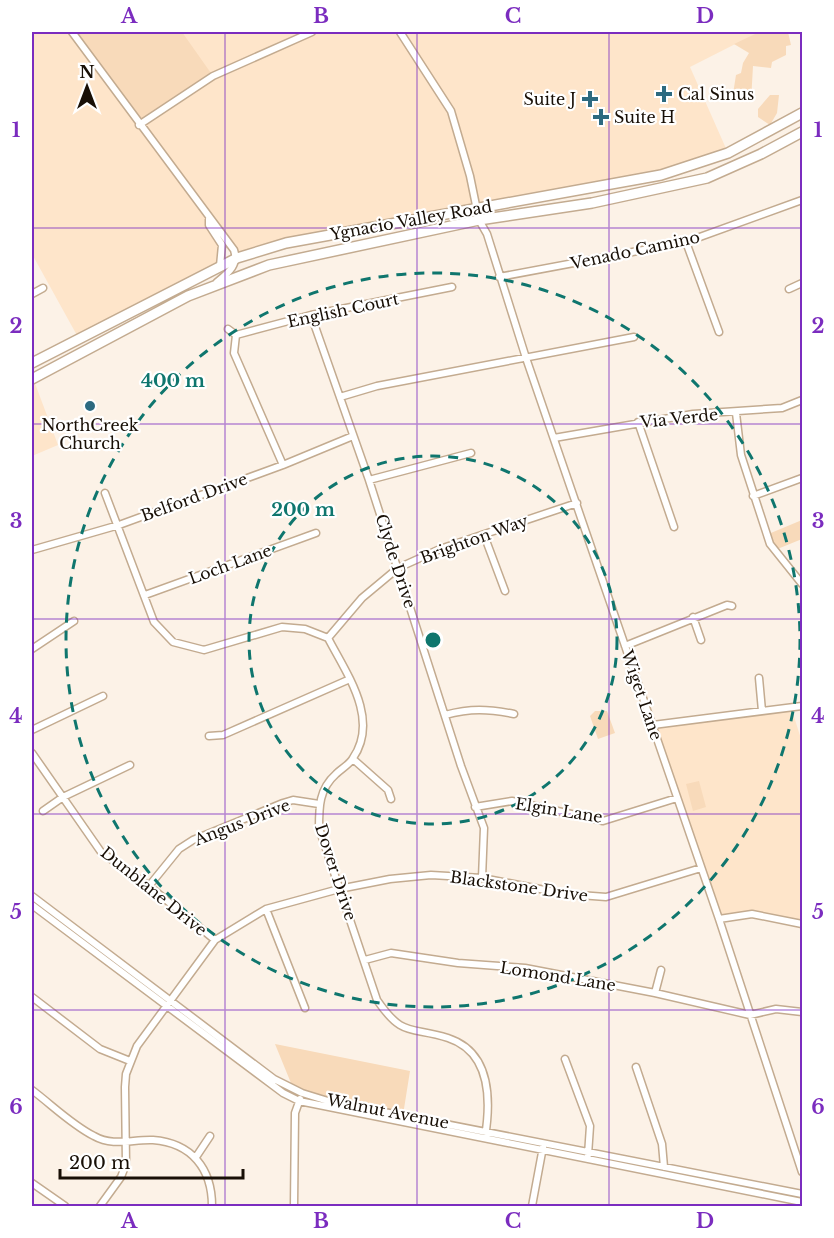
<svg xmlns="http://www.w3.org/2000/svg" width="834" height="1238" viewBox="0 0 834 1238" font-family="'Libre Baskerville',serif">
  <rect width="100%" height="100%" fill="#fcf2e7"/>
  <path fill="#fee5ca" d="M 32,32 L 759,32 L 690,67 L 728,153 L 695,165 L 286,243 L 237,258 L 215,222 L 220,266 L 79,339 L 32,254 Z
    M 33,378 L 58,445 L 32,456 L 32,379 Z
    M 791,707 L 802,742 L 802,924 L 752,914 L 719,919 L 653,725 Z"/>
  <path fill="#f8daba" d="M 72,32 L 182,32 L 213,76 L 139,125 Z
    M 759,32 L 788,32 L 791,45 L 786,46 L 786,55 L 772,62 L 771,68 L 753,66 L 751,101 L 733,94 L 736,75 L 741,73 L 743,63 L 749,53 L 734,44 Z
    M 770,95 L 779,95 L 777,113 L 770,125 L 758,117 L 758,109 Z
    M 802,520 L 802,539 L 775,550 L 766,535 Z
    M 595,711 L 607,711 L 615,733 L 598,739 L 590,716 Z
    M 699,781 L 706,807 L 693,811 L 686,784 Z
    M 275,1044 L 410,1071 L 403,1115 L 335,1102 L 293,1088 Z"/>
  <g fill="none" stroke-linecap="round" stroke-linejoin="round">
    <g stroke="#c3ab90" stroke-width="9">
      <path id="minor" d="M 72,32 L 234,250 C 239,265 228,273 217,282
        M 400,32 L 451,111 L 470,176 L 479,220 L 487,234 L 526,358 L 719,919 L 802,1172
        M 139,125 L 213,76 L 312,32
        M 209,219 L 209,225 L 222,245 L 220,266
        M 686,242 L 719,332
        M 499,277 L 686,242 L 802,200
        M 789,289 L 802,283
        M 32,294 L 43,288
        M 311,315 L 369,480 L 461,766 L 484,828 L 482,878
        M 228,329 L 236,335
        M 340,397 L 377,386 L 634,337
        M 736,413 L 741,455 L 770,544 L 802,584
        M 638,422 L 674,527
        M 554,438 L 693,414 L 782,408 L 802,400
        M 283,465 L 234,353 L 236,335 L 311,315 L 452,287
        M 369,480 L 471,453
        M 105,493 L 154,622 L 173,642 L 204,650 L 282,627 L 305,629 L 328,638 C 346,673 380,719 353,758 C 350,764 341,769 336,774 C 319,789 319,807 319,828 L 377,1000 C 403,1038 410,1026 448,1038 C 491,1052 491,1100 485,1137
        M 753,496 L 802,478
        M 484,535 L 505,591
        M 32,550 L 119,525 L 283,465 L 353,436
        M 145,595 L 316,533
        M 693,617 L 701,640
        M 328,638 L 362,598 L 398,568 L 440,549 L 577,503
        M 625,646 L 727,605 L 732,606
        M 32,649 L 74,621
        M 759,678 L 762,711
        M 445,715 C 471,708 488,709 514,714
        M 653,725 L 802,706
        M 32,730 L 103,696
        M 209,736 L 223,735 L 350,679
        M 32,753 L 101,852 L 149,886 L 215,940
        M 353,759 L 388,790 L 391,799
        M 475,807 L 512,801 L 603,821 L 677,798
        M 43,811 L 63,797 L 130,765
        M 149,886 L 179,849 L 193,840 L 283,803 L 293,800 L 319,804
        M 32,896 L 274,1079 L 302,1093 L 328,1101 L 802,1194
        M 32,905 L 283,1093 L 299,1101 L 802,1202
        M 266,909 L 305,1008
        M 719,919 L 752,914 L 802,924
        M 365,960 L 391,953 L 458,963 L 525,968 L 655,993 L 750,1015 L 776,1009 L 802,1012
        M 655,993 L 661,970
        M 32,997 L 100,1049 L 130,1061
        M 565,1059 L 590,1126 L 588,1155
        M 636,1067 L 662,1144 L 664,1167
        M 32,1090 C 52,1105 72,1125 94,1136 C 113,1147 133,1139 153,1140 C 192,1143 212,1169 212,1206
        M 196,1157 L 210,1136
        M 32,1183 L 65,1206
        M 100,1206 L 121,1177 L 126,1164 L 125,1087 L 126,1074 L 137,1046 L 215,940 L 266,909 L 339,889 L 390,879 L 431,875 L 482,878 L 566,894 L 606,897 L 701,868
        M 294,1206 L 295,1113 L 300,1099
        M 532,1206 L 543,1147"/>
    </g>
    <g stroke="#c3ab90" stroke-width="12">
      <path id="highway" d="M 32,363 L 237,258 L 286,243 L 661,175 L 728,153 L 802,113
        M 32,379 L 188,296 L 269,265 L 479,220 L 592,203 L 707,178 L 761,154 L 802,132"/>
    </g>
    <use href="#minor" stroke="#fff" stroke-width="6"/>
    <use href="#highway" stroke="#fff" stroke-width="9"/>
  </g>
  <path fill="none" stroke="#7b2cbf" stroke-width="1.5" stroke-opacity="0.55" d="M 225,32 L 225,1206M 417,32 L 417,1206M 609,32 L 609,1206M 32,228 L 802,228M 32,424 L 802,424M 32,619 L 802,619M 32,814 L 802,814M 32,1010 L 802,1010"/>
  <g fill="none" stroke="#0f766e" stroke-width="3" stroke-dasharray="10 8">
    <circle cx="433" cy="640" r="184"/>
    <circle cx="433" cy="640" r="367"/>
  </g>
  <g fill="#2d6a80" stroke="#fff" stroke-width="2">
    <path d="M661 85h6v6h6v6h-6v6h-6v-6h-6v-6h6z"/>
    <path d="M587 90h6v6h6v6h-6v6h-6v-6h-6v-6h6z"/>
    <path d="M598 108h6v6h6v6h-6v6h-6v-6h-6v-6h6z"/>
    <circle cx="90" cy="406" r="6"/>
  </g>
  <g text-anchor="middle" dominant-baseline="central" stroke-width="4.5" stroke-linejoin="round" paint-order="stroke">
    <g font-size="16" fill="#180f06" stroke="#fff" text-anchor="start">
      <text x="678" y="94">Cal Sinus</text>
      <text x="576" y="99" text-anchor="end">Suite J</text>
      <text x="614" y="117">Suite H</text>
      <text x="90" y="425" text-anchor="middle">NorthCreek<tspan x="90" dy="18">Church</tspan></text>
    </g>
    <g font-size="16" fill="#180f06" stroke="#fff">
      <text transform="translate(411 220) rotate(-10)">Ygnacio Valley Road</text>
      <text transform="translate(635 250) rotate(-12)">Venado Camino</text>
      <text transform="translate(343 310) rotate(-12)">English Court</text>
      <text transform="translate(679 418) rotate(-6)">Via Verde</text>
      <text transform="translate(194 497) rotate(-20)">Belford Drive</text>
      <text transform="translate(474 539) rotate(-20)">Brighton Way</text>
      <text transform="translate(396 561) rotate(72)">Clyde Drive</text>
      <text transform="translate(230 564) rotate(-20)">Loch Lane</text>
      <text transform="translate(642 695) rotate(71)">Wiget Lane</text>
      <text transform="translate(559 810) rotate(9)">Elgin Lane</text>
      <text transform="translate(242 822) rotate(-21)">Angus Drive</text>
      <text transform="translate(336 872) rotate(72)">Dover Drive</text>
      <text transform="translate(519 886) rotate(8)">Blackstone Drive</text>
      <text transform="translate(154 891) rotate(39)">Dunblane Drive</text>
      <text transform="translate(558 976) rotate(9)">Lomond Lane</text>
      <text transform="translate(388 1111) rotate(11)">Walnut Avenue</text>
    </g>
  </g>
  <circle cx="433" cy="640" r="9" fill="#0f766e" stroke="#fff" stroke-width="3"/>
  <g font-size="18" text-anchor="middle" font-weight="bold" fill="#0f766e" stroke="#fff" stroke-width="4.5" stroke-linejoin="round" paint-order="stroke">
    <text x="173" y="387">400 m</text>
    <text x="303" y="516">200 m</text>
  </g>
  <rect width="834" height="1238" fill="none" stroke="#ffffff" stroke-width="66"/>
  <g transform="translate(87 87)" stroke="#ffffff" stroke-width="4.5" paint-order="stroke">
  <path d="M0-4.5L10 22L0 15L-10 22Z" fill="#180f06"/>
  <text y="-9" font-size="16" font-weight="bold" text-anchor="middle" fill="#180f06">N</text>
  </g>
  <path d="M60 1169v9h183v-9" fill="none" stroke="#180f06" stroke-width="3"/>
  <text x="69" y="1169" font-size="18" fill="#180f06" stroke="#ffffff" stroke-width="4.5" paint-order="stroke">200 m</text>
  <rect x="33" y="33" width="768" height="1172" fill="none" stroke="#7b2cbf" stroke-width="2"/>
  <g font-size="20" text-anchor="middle" font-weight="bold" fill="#7b2cbf">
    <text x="129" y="23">A</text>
    <text x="321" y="23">B</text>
    <text x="513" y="23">C</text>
    <text x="705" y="23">D</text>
    <text x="16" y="137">1</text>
    <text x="818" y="137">1</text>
    <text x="16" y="333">2</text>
    <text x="818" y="333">2</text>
    <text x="16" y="528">3</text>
    <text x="818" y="528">3</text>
    <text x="16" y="723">4</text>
    <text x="818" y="723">4</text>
    <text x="16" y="919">5</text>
    <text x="818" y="919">5</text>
    <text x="16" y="1114">6</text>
    <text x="818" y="1114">6</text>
    <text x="129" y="1228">A</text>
    <text x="321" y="1228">B</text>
    <text x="513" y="1228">C</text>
    <text x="705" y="1228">D</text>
  </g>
</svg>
